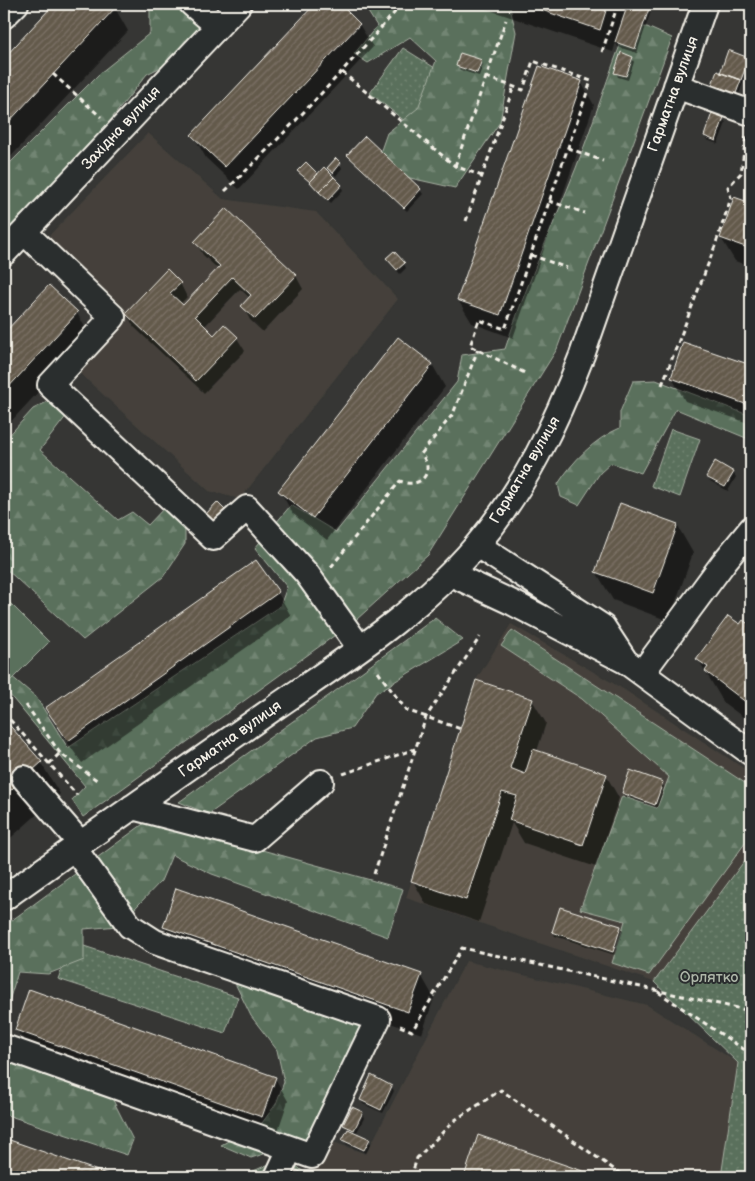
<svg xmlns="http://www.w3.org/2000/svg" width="755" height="1181" viewBox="0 0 755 1181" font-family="'Balsamiq Sans',sans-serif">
  <defs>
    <pattern id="grass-dots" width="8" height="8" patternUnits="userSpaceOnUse" patternTransform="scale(1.25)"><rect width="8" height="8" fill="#5a705c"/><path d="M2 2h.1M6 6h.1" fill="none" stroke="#728573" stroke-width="1.8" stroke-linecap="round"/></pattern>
    <pattern id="forest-firs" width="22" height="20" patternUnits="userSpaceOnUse" patternTransform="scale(1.25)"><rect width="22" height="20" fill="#5a705c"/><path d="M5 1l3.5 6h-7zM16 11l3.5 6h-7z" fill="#728573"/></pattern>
    <pattern id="building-hatch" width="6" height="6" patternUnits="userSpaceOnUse" patternTransform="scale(1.25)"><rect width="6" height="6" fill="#645a4c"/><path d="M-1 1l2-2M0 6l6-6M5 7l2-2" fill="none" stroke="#7b7266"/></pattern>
  </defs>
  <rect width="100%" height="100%" fill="#363634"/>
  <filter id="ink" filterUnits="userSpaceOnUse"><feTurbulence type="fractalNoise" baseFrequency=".02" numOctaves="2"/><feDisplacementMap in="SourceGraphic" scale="10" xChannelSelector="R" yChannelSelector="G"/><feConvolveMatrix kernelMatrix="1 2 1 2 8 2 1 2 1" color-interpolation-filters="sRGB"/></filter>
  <g filter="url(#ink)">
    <path fill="#44413b" d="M 148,133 L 223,199 L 316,212 L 398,299 L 240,499 L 209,491 L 75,369 L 122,318 L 43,242 Z
      M 511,624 L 623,689 L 751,773 L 751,852 L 654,982 L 406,898 L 476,680 Z
      M 466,961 L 647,1005 L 738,1063 L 721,1177 L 310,1177 L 328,1140 L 366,1154 Z"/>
    <path fill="url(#grass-dots)" stroke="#a7b0a2" d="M 403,48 L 472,91 L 448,156 L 370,93 Z
      M 671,429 L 700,439 L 680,497 L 651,486 Z
      M 751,852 L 751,1177 L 721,1177 L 738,1063 L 654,982 Z
      M 72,942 L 238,997 L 225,1033 L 58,979 Z"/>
    <path fill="url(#forest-firs)" stroke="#a7b0a2" d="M 150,4 L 224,4 L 181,57 L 147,74 L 81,157 L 4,243 L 4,169 L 100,73 L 150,33 Z
      M 363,4 L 509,4 L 516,32 L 500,122 L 455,188 L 374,170 L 387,133 L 418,108 L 436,61 L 410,37 L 368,63 L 354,54 L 377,26 Z
      M 647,27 L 672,38 L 557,349 L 428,555 L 356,620 L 83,817 L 72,800 L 85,786 L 4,688 L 4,670 L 36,697 L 68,748 L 280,606 L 287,587 L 255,548 L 291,505 L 336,532 L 457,382 L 462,355 L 505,349 C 525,288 552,228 576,168 C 594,122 608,74 627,28 Z
      M 656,380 L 751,416 L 751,440 L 676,409 L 641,473 L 611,463 L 600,473 L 579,505 L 561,497 L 558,484 C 573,461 594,439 620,428 L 620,412 L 633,381 Z
      M 51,400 L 67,415 L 40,450 L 118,520 L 132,512 L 148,525 L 166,506 L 182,519 L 185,529 L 185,544 L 163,577 L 83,640 L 4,567 L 4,441 L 33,409 Z
      M 435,618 L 463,640 L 376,693 L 352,728 L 317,737 L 209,814 L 179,802 L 334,692 Z
      M 512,630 L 751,787 L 751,835 L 649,975 L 612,963 L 625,921 L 580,909 L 622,796 L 657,808 L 669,777 L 582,699 L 501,646 Z
      M 150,819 L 403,889 L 388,937 L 212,874 L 172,855 L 161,881 L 118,926 L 84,929 L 84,960 L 48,974 L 18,972 L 8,1004 L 4,1004 L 4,926 Z
      M 231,975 L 353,1016 L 366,1030 L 309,1140 L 251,1158 L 221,1145 L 262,1123 L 276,1104 L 284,1082 L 277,1050 L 251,1016 Z
      M 4,1051 L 107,1088 L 133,1140 L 127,1155 L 4,1114 Z
      M 285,1157 L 310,1177 L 240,1177 Z"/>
    <path fill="#5a705c" stroke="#a7b0a2" d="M 4,597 L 49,642 L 5,686 L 4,685 Z"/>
    <path fill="#0007" d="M 56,4 L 111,4 L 115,8 L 128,31 L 4,164 L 4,60 Z
      M 317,4 L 338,4 L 359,24 L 373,47 L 239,189 L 206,158 L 193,135 Z
      M 472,4 L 623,4 L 627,10 L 629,4 L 638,4 L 649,7 L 651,11 L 637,53 L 618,47 L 616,42 L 613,52 Z
      M 632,58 L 634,62 L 628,80 L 618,77 L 616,73 Z
      M 748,59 L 750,63 L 737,100 L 721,74 Z
      M 481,61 L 483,65 L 479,76 L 460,70 L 457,66 Z
      M 581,82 L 594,105 L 513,338 L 472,323 L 458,300 Z
      M 723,118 L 726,123 L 718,144 L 707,140 L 705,136 Z
      M 365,138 L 420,190 L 423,194 L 407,211 L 351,159 L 349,155 Z
      M 340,164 L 342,168 L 336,176 L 329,168 Z
      M 299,171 L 341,186 L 343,190 L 331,203 Z
      M 735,199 L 751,205 L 751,267 L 735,261 L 721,238 Z
      M 196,242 L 296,276 L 303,289 L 263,332 L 250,320 L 243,306 L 250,298 L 240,289 L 204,327 L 214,337 L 224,326 L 237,338 L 245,351 L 204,393 L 134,327 L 126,313 L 180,283 L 187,297 L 180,304 L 183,307 L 219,270 L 203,255 Z
      M 387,258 L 404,264 L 406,268 L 400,274 Z
      M 49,286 L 77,313 L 90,336 L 4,429 L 4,335 Z
      M 684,343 L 751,367 L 751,424 L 685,401 L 672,378 Z
      M 432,364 L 445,387 L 327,540 L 293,514 L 280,491 Z
      M 715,463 L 733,473 L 736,477 L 728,491 L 710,481 L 708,477 Z
      M 677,525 L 693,553 L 669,621 L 613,600 L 596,572 Z
      M 256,561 L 278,593 L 291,616 L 82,763 L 60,732 L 47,709 Z
      M 744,622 L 751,627 L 751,723 L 724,703 L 698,659 L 740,626 Z
      M 532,700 L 546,723 L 537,751 L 606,775 L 619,798 L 596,867 L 524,843 L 512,823 L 479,922 L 426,904 L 413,881 Z
      M 4,721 L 41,763 L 60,794 L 5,843 L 4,841 Z
      M 662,783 L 664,787 L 657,808 L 626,797 L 624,793 Z
      M 164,927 L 421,975 L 434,998 L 422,1034 L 177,950 Z
      M 620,927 L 623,931 L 615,955 L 555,936 L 553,932 Z
      M 17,1030 L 275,1078 L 288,1101 L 275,1139 L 30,1053 Z
      M 392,1087 L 394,1091 L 383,1113 L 363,1104 L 361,1100 Z
      M 362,1113 L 364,1118 L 356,1134 L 369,1140 L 371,1144 L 366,1153 L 346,1144 L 344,1139 L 349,1130 L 345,1125 Z
      M 479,1137 L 596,1177 L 465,1177 Z
      M 4,1139 L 111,1177 L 4,1177 Z"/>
    <path fill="url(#building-hatch)" stroke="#f4f1e8" d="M 54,4 L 112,4 L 116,7 L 4,127 L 4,58 Z
      M 315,4 L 340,4 L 360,24 L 225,167 L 191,135 Z
      M 524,4 L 608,4 L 600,30 Z
      M 628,4 L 642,4 L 650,6 L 635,49 L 615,42 Z
      M 728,50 L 749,58 L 741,80 L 720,73 Z
      M 621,52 L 633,57 L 626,76 L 614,73 Z
      M 460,53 L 482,60 L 477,73 L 456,66 Z
      M 539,66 L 582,81 L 500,315 L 457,300 Z
      M 717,71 L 741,80 L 735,96 L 711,87 Z
      M 712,113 L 724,117 L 716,141 L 704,136 Z
      M 365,136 L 421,189 L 404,208 L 347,155 Z
      M 336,158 L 341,163 L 333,173 L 327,168 Z
      M 306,162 L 318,174 L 310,182 L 297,171 Z
      M 324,167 L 334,177 L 319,192 L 310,182 Z
      M 334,177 L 342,185 L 328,200 L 319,192 Z
      M 734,197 L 751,203 L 751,249 L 720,238 Z
      M 226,208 L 297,275 L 255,319 L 241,306 L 251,295 L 232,277 L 195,316 L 214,335 L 224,324 L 238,337 L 196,381 L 125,313 L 167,269 L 181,283 L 170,293 L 183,305 L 220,266 L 194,242 Z
      M 394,251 L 405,263 L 397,270 L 386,258 Z
      M 49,285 L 78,312 L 4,392 L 4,333 Z
      M 398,337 L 433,364 L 313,518 L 278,491 Z
      M 683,342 L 751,365 L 751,406 L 671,378 Z
      M 715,461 L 734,472 L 725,487 L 706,477 Z
      M 217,502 L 225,510 L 214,523 L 205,515 Z
      M 620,503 L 678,524 L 653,593 L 595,572 Z
      M 256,560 L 279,592 L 68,741 L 45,708 Z
      M 728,616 L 740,624 L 743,620 L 751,626 L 751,706 L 705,671 L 708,667 L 696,659 Z
      M 476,680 L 533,699 L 510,768 L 525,774 L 533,749 L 607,774 L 583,845 L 509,820 L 517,796 L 502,792 L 466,900 L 411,881 Z
      M 4,719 L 42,762 L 4,796 Z
      M 630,770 L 663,782 L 655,805 L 622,793 Z
      M 176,888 L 422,974 L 408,1012 L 163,927 Z
      M 560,907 L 621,926 L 613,952 L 552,932 Z
      M 29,989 L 276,1077 L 262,1117 L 15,1030 Z
      M 371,1075 L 392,1086 L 381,1110 L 360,1100 Z
      M 352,1107 L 363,1112 L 354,1130 L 343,1125 Z
      M 348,1129 L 370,1139 L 364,1150 L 342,1140 Z
      M 478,1135 L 600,1177 L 464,1177 Z
      M 4,1138 L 115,1177 L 4,1177 Z
      M 290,1167 L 309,1176 L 308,1177 L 285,1177 Z"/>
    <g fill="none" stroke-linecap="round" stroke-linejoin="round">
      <g stroke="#f4f1e8" stroke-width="28">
        <path id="minor" d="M 192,4 L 218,26
          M 4,16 L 16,4
          M 676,86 L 751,113
          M 24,232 L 113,317 L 50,385 L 213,538 L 247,508 L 307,574 L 360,648
          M 4,253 L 239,4
          M 477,545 L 603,627 L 624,659
          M 451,574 L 513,603 L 625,661 L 751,753
          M 642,673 L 724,562 L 751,529
          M 24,778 L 81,844
          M 132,807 L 255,839 L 321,782
          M 4,898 C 92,835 181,773 270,711 C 342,661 419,613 476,546 C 524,490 556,423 582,355 L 705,4
          M 4,1047 L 312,1156 L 378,1019 L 155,942 L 130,926 L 74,848
          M 277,1177 L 290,1149"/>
      </g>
      <path stroke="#f4f1e8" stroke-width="3" stroke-dasharray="5 4" stroke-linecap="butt" d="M 602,52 L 618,4
        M 342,72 L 455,166 L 482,176
        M 53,74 L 101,117
        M 486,77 L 523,90 L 533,61 L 591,81 L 505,329 L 479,320 L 470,346 L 527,374
        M 748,88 L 751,79
        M 568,148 L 603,161
        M 455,166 L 506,20
        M 225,191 C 287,132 345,69 402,4
        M 549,201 L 585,213
        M 466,221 L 514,86
        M 531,255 L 567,268
        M 662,385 L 715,246 L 731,198 L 728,187 L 741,173 L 746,136
        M 331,567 L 400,481 C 421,490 436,471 421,454 L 453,414 L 478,349
        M 743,576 L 751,582
        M 378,672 L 406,710 L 461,729
        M 26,705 L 60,753 L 98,781
        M 4,713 L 77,795
        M 49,764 L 60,753
        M 343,774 L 415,749
        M 374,874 L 426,717 L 480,637
        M 658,992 L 751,1054
        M 400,1026 L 412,1031 L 462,948 L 751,1011
        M 411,1177 L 417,1158 L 455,1120 L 501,1090 L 625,1177"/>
      <use href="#minor" stroke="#2a2d2e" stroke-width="24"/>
    </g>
  </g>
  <g text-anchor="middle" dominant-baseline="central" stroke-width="4" stroke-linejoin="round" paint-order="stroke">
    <g font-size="15" fill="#f4f1e8" stroke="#2a2d2e">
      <text transform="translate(673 94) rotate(-70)">Гарматна вулиця</text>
      <text transform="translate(121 128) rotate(-47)">Західна вулиця</text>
      <text transform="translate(525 470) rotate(-59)">Гарматна вулиця</text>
      <text transform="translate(230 739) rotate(-35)">Гарматна вулиця</text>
    </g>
    <g font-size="15" fill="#afb7a9" stroke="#2a2d2e">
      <text x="709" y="977">Орлятко</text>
    </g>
  </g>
  <rect width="755" height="1181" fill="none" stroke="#2a2d2e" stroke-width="20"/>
  <rect x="10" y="10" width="735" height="1161" fill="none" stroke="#f4f1e8" stroke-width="2" filter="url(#ink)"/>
</svg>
